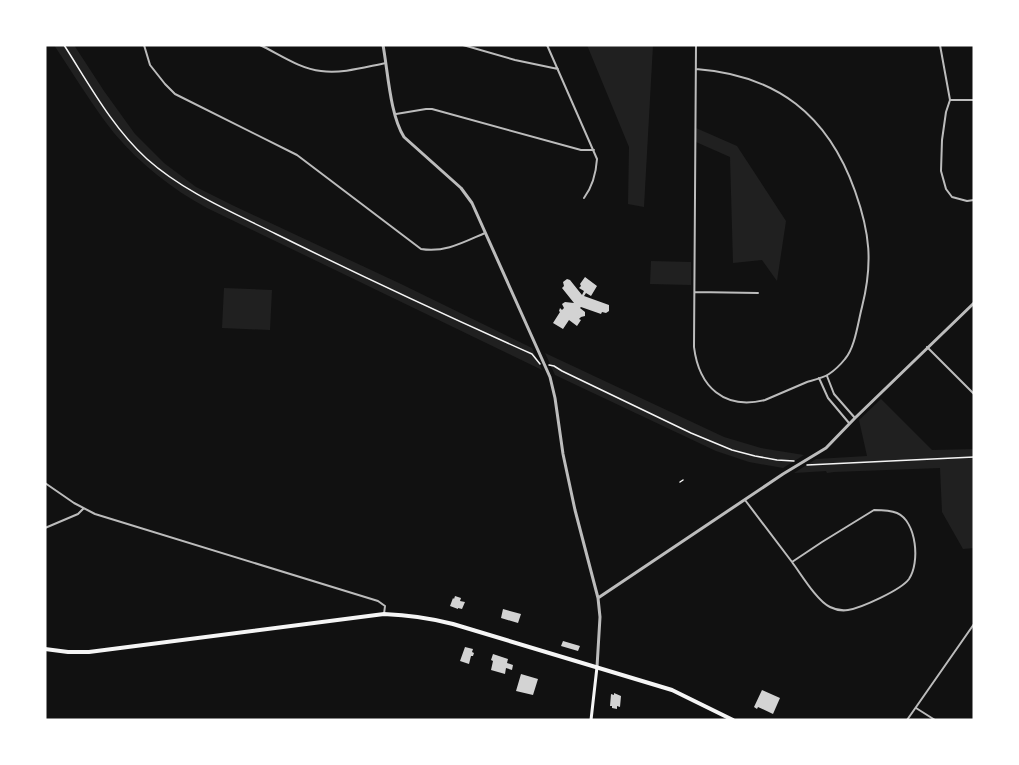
<svg xmlns="http://www.w3.org/2000/svg" width="1019" height="765" viewBox="0 0 1019 765" font-family="Literata,serif">
  <rect width="100%" height="100%" fill="#111"/>
  <path fill="#202020" d="M 54,45 L 74,45 L 104,91 L 135,134 L 164,163 L 196,187 L 232,205 L 401,284 L 532,348 L 542,370 L 207,208 C 172,189 140,164 114,133 C 92,105 74,75 54,45 Z
    M 587,45 L 653,45 L 644,207 L 628,204 L 629,147 Z
    M 696,128 L 737,146 L 786,221 L 777,281 L 762,260 L 733,263 L 730,157 L 696,142 Z
    M 651,261 L 691,262 L 691,285 L 650,284 Z
    M 224,288 L 272,290 L 270,330 L 222,328 Z
    M 545,353 L 724,437 L 761,448 L 804,455 L 783,468 L 749,462 L 716,451 L 555,375 Z
    M 881,399 L 932,450 L 974,449 L 974,548 L 963,549 L 942,512 L 940,468 L 834,472 L 827,473 L 826,471 L 794,473 L 816,459 L 867,456 L 859,420 Z"/>
  <path fill="#d3d3d3" d="M 585,277 L 597,286 L 591,296 L 586,293 L 584,296 L 609,305 L 609,311 L 606,313 L 602,312 L 601,314 L 581,307 L 580,308 L 585,312 L 585,316 L 581,317 L 579,319 L 581,320 L 577,326 L 569,320 L 563,329 L 553,323 L 560,312 L 559,311 L 560,308 L 562,310 L 564,308 L 562,304 L 565,302 L 574,303 L 562,288 L 564,286 L 563,282 L 567,279 L 570,280 L 582,295 L 584,291 L 579,288 L 581,286 L 580,284 Z
    M 455,596 L 461,598 L 460,601 L 465,602 L 462,609 L 458,608 L 458,609 L 450,606 L 453,598 L 454,599 Z
    M 503,609 L 521,614 L 518,623 L 501,618 Z
    M 563,641 L 580,646 L 578,651 L 561,646 Z
    M 465,647 L 473,649 L 472,652 L 474,653 L 473,656 L 471,656 L 469,664 L 460,661 Z
    M 493,654 L 508,659 L 507,663 L 513,665 L 512,670 L 506,668 L 505,674 L 491,670 L 493,661 L 491,660 Z
    M 521,674 L 538,679 L 533,695 L 516,691 Z
    M 762,690 L 780,698 L 773,714 L 758,707 L 757,709 L 754,707 Z
    M 614,693 L 621,696 L 620,707 L 617,706 L 617,709 L 612,708 L 612,706 L 610,706 L 611,694 L 614,695 Z"/>
  <g fill="none" stroke-linecap="round" stroke-linejoin="round">
    <path stroke="#f5f5f5" stroke-width="1.5" d="M 64,45 C 89,84 112,127 147,159 C 184,192 232,212 276,234 C 361,276 447,316 532,354 L 540,364
      M 549,365 L 554,366 L 562,371 L 691,433 L 732,450 L 755,456 L 777,460 L 794,461
      M 807,465 L 974,457
      M 680,482 L 683,480"/>
    <path stroke="#bcbcbc" stroke-width="2" d="M 144,45 L 150,65 L 165,84 L 175,94 L 297,155 L 421,249 C 445,253 464,242 485,233
      M 260,45 C 279,54 300,69 321,71 C 342,74 365,67 386,63
      M 463,45 L 515,60 L 558,69
      M 547,45 L 597,159 C 596,174 593,186 584,198
      M 940,45 L 950,100 L 946,112 L 942,140 L 941,171 L 946,189 L 952,197 L 967,201 L 974,200
      M 696,69 C 777,75 828,115 855,191 C 870,233 873,263 862,307 C 858,322 855,348 845,359 C 841,364 835,370 829,374 C 823,378 814,380 807,382 C 793,388 779,394 765,400 C 724,410 699,387 694,347 L 696,45
      M 950,100 L 974,100
      M 396,114 L 426,109 L 432,109 L 581,150 L 594,150
      M 695,292 L 758,293
      M 927,347 L 974,394
      M 827,376 L 834,394 L 855,418
      M 819,378 L 828,398 L 849,423
      M 45,483 L 74,503 L 95,514 L 378,601 L 385,606 L 384,614
      M 745,500 L 792,562
      M 874,510 C 882,510 890,510 897,513 C 917,522 920,563 909,579 C 901,590 861,608 848,610 C 842,611 836,610 830,607 C 817,601 801,574 792,562 L 822,542 Z
      M 45,528 L 78,514 L 83,509
      M 916,708 L 935,720
      M 907,720 L 974,624"/>
    <path stroke="#bcbcbc" stroke-width="3" d="M 383,45 C 388,72 390,115 404,137 L 461,188 L 472,203 L 550,377 L 555,398 L 563,454 L 575,510 L 598,598 L 600,617 L 597,667
      M 598,598 L 783,474 L 826,448 L 855,418 L 974,303"/>
    <path stroke="#f5f5f5" stroke-width="3" d="M 591,720 L 597,667"/>
    <path stroke="#f5f5f5" stroke-width="4" d="M 45,649 L 68,652 L 89,652 L 384,614 C 409,615 430,618 453,624 L 672,690 L 733,720"/>
  </g>
  <rect width="1019" height="765" fill="none" stroke="#ffffff" stroke-width="93"/>
</svg>
